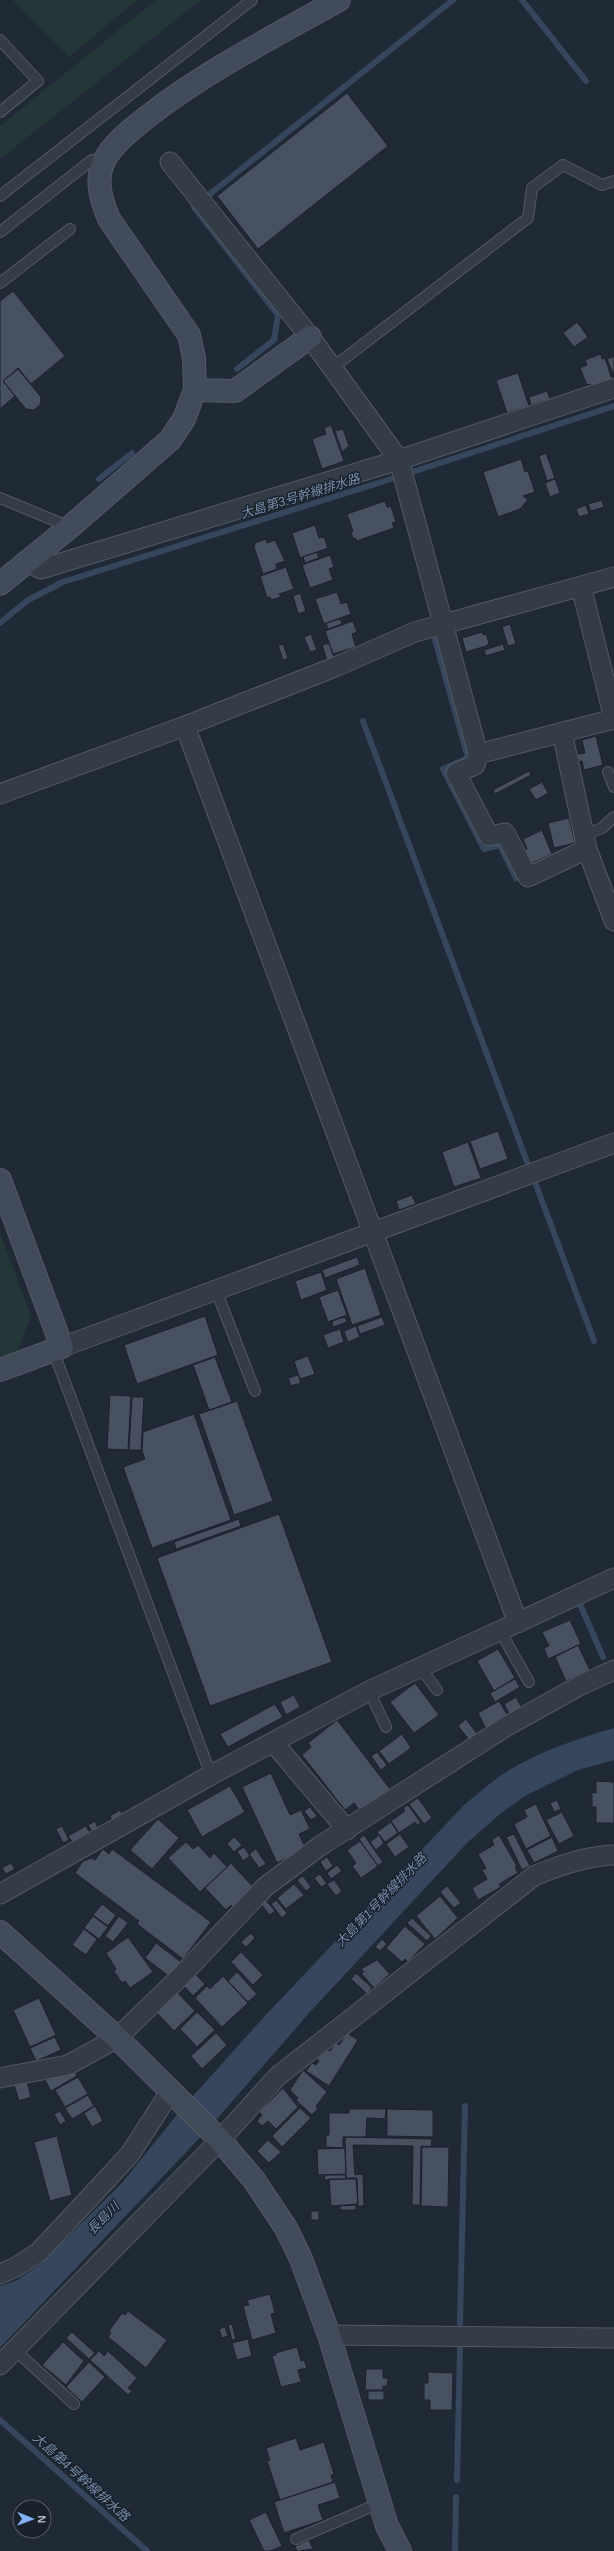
<svg xmlns="http://www.w3.org/2000/svg" width="614" height="2551" viewBox="0 0 614 2551" font-family="Arial,'Noto Sans JP',sans-serif">
  <rect width="100%" height="100%" fill="#202a36"/>
  <path fill="#233738" d="M 13,0 L 137,0 L 69,57 Z
    M 156,0 L 201,0 L 0,159 L 0,126 Z
    M 0,1233 L 31,1316 L 16,1354 L 0,1360 Z"/>
  <path fill="#35465d" d="M 614,1728 L 614,1760 L 578,1770 L 525,1796 L 500,1814 L 467,1843 L 310,2012 L 209,2128 L 0,2348 L 0,2286 L 18,2280 L 43,2262 L 122,2183 L 184,2106 L 263,2018 L 463,1806 C 474,1797 485,1787 496,1779 C 530,1754 574,1740 614,1728 Z"/>
  <g fill="none" stroke-linecap="round" stroke-linejoin="round">
    <path stroke="#35465d" stroke-width="6" d="M 522,0 L 586,81
      M 210,194 L 453,0
      M 194,207 L 278,315 L 274,340 L 237,369
      M 99,479 L 132,453
      M 0,623 L 28,600 L 63,582 L 391,479 L 614,406
      M 434,636 L 468,758 L 443,769 L 484,849 L 500,845 L 516,878
      M 363,721 L 527,1162
      M 535,1182 L 594,1341
      M 580,1604 L 603,1657
      M 460,2324 L 465,2106
      M 0,2420 L 147,2551
      M 457,2480 L 460,2349
      M 455,2551 L 456,2497"/>
  </g>
  <path fill="#475160" stroke="#1b232d" d="M 347,93 L 388,146 L 258,249 L 217,196 Z
    M 13,291 L 65,356 L 31,384 L 18,368 L 3,381 L 15,396 L 0,409 L 0,301 Z
    M 577,322 L 588,337 L 574,347 L 563,333 Z
    M 601,354 L 602,359 L 605,358 L 612,379 L 591,386 L 590,384 L 587,385 L 580,368 L 587,365 L 585,360 Z
    M 614,356 L 614,376 L 607,359 Z
    M 18,369 L 41,397 L 40,405 L 34,410 L 26,409 L 3,381 Z
    M 518,373 L 529,406 L 507,413 L 496,380 Z
    M 547,391 L 550,399 L 531,405 L 529,397 Z
    M 331,425 L 344,461 L 322,469 L 312,439 L 326,434 L 324,428 Z
    M 343,429 L 349,446 L 342,452 L 335,431 Z
    M 546,453 L 555,478 L 547,481 L 539,456 Z
    M 521,459 L 525,472 L 528,471 L 535,492 L 523,496 L 528,500 L 520,509 L 498,517 L 483,472 Z
    M 555,479 L 560,493 L 550,497 L 545,483 Z
    M 602,500 L 604,507 L 591,511 L 588,504 Z
    M 385,501 L 387,507 L 391,506 L 396,522 L 392,523 L 394,528 L 357,541 L 355,538 L 353,539 L 351,532 L 353,531 L 347,514 Z
    M 586,505 L 589,514 L 579,517 L 576,509 Z
    M 315,525 L 319,538 L 324,537 L 328,548 L 300,558 L 292,533 Z
    M 266,539 L 267,543 L 275,540 L 285,561 L 276,564 L 277,569 L 263,574 L 254,547 L 255,543 Z
    M 317,552 L 319,558 L 305,563 L 303,557 Z
    M 330,555 L 334,567 L 329,569 L 333,580 L 310,588 L 302,565 Z
    M 286,567 L 294,589 L 279,594 L 281,597 L 271,600 L 270,597 L 267,598 L 260,576 Z
    M 337,592 L 341,604 L 347,602 L 351,614 L 324,624 L 315,599 Z
    M 300,593 L 306,611 L 298,614 L 293,596 Z
    M 340,619 L 342,624 L 328,629 L 326,623 Z
    M 353,621 L 357,632 L 352,634 L 356,647 L 333,654 L 325,631 Z
    M 510,624 L 516,644 L 508,646 L 502,627 Z
    M 482,632 L 483,635 L 486,634 L 489,643 L 486,646 L 466,652 L 462,638 Z
    M 311,634 L 317,650 L 310,652 L 304,637 Z
    M 329,643 L 334,658 L 327,660 L 322,645 Z
    M 283,644 L 288,658 L 283,660 L 278,645 Z
    M 503,644 L 505,650 L 486,656 L 484,650 Z
    M 596,736 L 603,765 L 584,770 L 582,761 L 579,762 L 577,754 L 585,753 L 582,740 Z
    M 529,771 L 531,775 L 495,794 L 493,790 Z
    M 542,782 L 548,793 L 536,800 L 529,789 Z
    M 569,818 L 575,843 L 554,848 L 548,823 Z
    M 542,830 L 552,854 L 530,864 L 524,850 L 527,849 L 523,839 Z
    M 498,1131 L 508,1159 L 480,1169 L 470,1141 Z
    M 468,1142 L 481,1178 L 454,1187 L 442,1152 Z
    M 412,1195 L 416,1204 L 399,1210 L 396,1201 Z
    M 357,1257 L 360,1265 L 325,1278 L 322,1270 Z
    M 365,1268 L 381,1315 L 352,1325 L 336,1279 Z
    M 321,1272 L 327,1290 L 301,1300 L 295,1281 Z
    M 338,1290 L 347,1315 L 328,1322 L 319,1297 Z
    M 205,1316 L 218,1355 L 137,1384 L 124,1345 Z
    M 345,1317 L 347,1322 L 333,1327 L 332,1321 Z
    M 382,1317 L 385,1325 L 360,1334 L 357,1326 Z
    M 356,1326 L 360,1337 L 348,1342 L 344,1331 Z
    M 340,1329 L 344,1342 L 328,1348 L 323,1335 Z
    M 308,1356 L 315,1374 L 300,1379 L 294,1361 Z
    M 215,1357 L 232,1402 L 209,1410 L 193,1365 Z
    M 298,1375 L 301,1383 L 291,1386 L 288,1378 Z
    M 110,1395 L 131,1396 L 128,1450 L 107,1449 Z
    M 132,1397 L 144,1397 L 141,1450 L 129,1450 Z
    M 237,1401 L 273,1501 L 234,1515 L 199,1414 Z
    M 194,1414 L 231,1520 L 152,1548 L 123,1467 L 145,1459 L 142,1451 L 143,1432 Z
    M 279,1514 L 332,1662 L 210,1706 L 157,1558 Z
    M 239,1519 L 241,1526 L 176,1549 L 174,1542 Z
    M 570,1620 L 581,1644 L 548,1659 L 544,1648 L 549,1646 L 542,1632 Z
    M 578,1645 L 590,1670 L 566,1681 L 555,1657 Z
    M 498,1649 L 515,1678 L 494,1691 L 477,1661 Z
    M 515,1679 L 520,1687 L 495,1702 L 490,1693 Z
    M 415,1683 L 439,1715 L 414,1733 L 390,1702 Z
    M 294,1695 L 300,1707 L 286,1715 L 280,1702 Z
    M 516,1697 L 522,1708 L 510,1715 L 504,1704 Z
    M 499,1701 L 508,1716 L 486,1729 L 478,1713 Z
    M 275,1704 L 283,1717 L 228,1747 L 220,1734 Z
    M 466,1719 L 478,1735 L 470,1741 L 458,1726 Z
    M 337,1720 L 390,1789 L 361,1812 L 354,1803 L 345,1810 L 302,1755 L 311,1747 L 308,1743 Z
    M 402,1734 L 411,1748 L 389,1764 L 379,1751 Z
    M 377,1752 L 387,1765 L 381,1770 L 371,1756 Z
    M 271,1773 L 290,1815 L 301,1810 L 310,1829 L 299,1834 L 306,1849 L 277,1863 L 242,1787 Z
    M 596,1781 L 614,1782 L 614,1823 L 596,1823 L 596,1807 L 592,1807 L 592,1792 L 596,1793 Z
    M 230,1786 L 245,1812 L 202,1837 L 187,1810 Z
    M 418,1798 L 432,1818 L 424,1824 L 409,1804 Z
    M 557,1800 L 561,1809 L 554,1812 L 550,1803 Z
    M 536,1804 L 551,1836 L 526,1849 L 514,1824 L 527,1817 L 524,1810 Z
    M 408,1805 L 421,1823 L 417,1825 L 415,1822 L 399,1833 L 391,1821 L 405,1811 L 403,1808 Z
    M 310,1807 L 317,1816 L 311,1820 L 304,1811 Z
    M 120,1810 L 122,1814 L 112,1820 L 110,1816 Z
    M 562,1812 L 574,1836 L 559,1844 L 546,1820 Z
    M 158,1819 L 179,1838 L 152,1869 L 130,1850 Z
    M 95,1821 L 98,1828 L 92,1832 L 88,1825 Z
    M 391,1822 L 398,1833 L 385,1842 L 377,1832 Z
    M 62,1826 L 69,1840 L 63,1843 L 56,1829 Z
    M 86,1826 L 91,1834 L 73,1843 L 68,1836 Z
    M 400,1834 L 409,1847 L 395,1857 L 386,1844 Z
    M 514,1834 L 530,1866 L 522,1870 L 506,1837 Z
    M 364,1835 L 383,1862 L 378,1866 L 359,1839 Z
    M 379,1835 L 384,1843 L 376,1850 L 370,1842 Z
    M 499,1835 L 517,1866 L 515,1867 L 518,1873 L 499,1884 L 501,1887 L 478,1900 L 472,1888 L 487,1879 L 482,1870 L 486,1868 L 478,1854 L 494,1845 L 492,1840 Z
    M 234,1837 L 242,1845 L 234,1852 L 227,1844 Z
    M 552,1837 L 558,1851 L 534,1863 L 527,1850 Z
    M 360,1841 L 378,1866 L 361,1878 L 352,1866 L 356,1863 L 347,1850 Z
    M 186,1842 L 193,1849 L 198,1845 L 210,1858 L 214,1853 L 227,1867 L 200,1892 L 168,1858 Z
    M 244,1847 L 250,1856 L 243,1861 L 237,1851 Z
    M 103,1849 L 109,1854 L 112,1849 L 211,1922 L 183,1959 L 137,1924 L 139,1921 L 75,1873 L 83,1861 L 92,1858 L 95,1860 Z
    M 256,1849 L 266,1864 L 259,1868 L 249,1854 Z
    M 327,1857 L 333,1866 L 326,1871 L 320,1862 Z
    M 11,1863 L 15,1869 L 6,1874 L 2,1868 Z
    M 231,1863 L 254,1888 L 233,1908 L 231,1905 L 226,1910 L 205,1888 Z
    M 337,1865 L 342,1871 L 331,1879 L 327,1873 Z
    M 320,1874 L 327,1884 L 321,1887 L 314,1878 Z
    M 303,1876 L 311,1887 L 306,1891 L 297,1880 Z
    M 334,1880 L 342,1891 L 336,1896 L 327,1884 Z
    M 294,1884 L 304,1895 L 286,1909 L 277,1898 Z
    M 447,1886 L 461,1903 L 454,1908 L 440,1892 Z
    M 440,1896 L 458,1918 L 435,1939 L 416,1916 Z
    M 264,1898 L 275,1911 L 270,1915 L 259,1902 Z
    M 276,1900 L 287,1913 L 282,1918 L 271,1904 Z
    M 102,1904 L 116,1915 L 108,1926 L 93,1915 Z
    M 93,1916 L 108,1927 L 99,1939 L 84,1928 Z
    M 119,1916 L 128,1923 L 113,1942 L 105,1936 Z
    M 412,1918 L 431,1936 L 427,1941 L 407,1923 Z
    M 405,1926 L 425,1944 L 408,1962 L 405,1959 L 402,1962 L 386,1948 Z
    M 84,1929 L 97,1939 L 86,1955 L 72,1945 Z
    M 251,1933 L 255,1938 L 246,1947 L 241,1942 Z
    M 128,1937 L 153,1972 L 130,1988 L 125,1981 L 122,1983 L 114,1971 L 116,1969 L 106,1953 Z
    M 382,1939 L 387,1944 L 380,1951 L 375,1947 Z
    M 156,1943 L 181,1962 L 170,1977 L 145,1958 Z
    M 241,1952 L 263,1975 L 253,1985 L 231,1962 Z
    M 377,1960 L 390,1974 L 374,1988 L 361,1973 L 364,1972 L 361,1969 Z
    M 237,1972 L 257,1994 L 248,2002 L 228,1981 Z
    M 356,1973 L 372,1988 L 367,1994 L 351,1979 Z
    M 196,1975 L 205,1984 L 193,1996 L 184,1986 Z
    M 223,1976 L 248,2003 L 222,2027 L 195,1998 L 207,1986 L 210,1989 Z
    M 177,1992 L 195,2011 L 174,2031 L 156,2012 Z
    M 39,1998 L 56,2035 L 30,2047 L 13,2010 Z
    M 197,2012 L 215,2030 L 197,2047 L 180,2029 Z
    M 216,2033 L 227,2045 L 202,2069 L 191,2056 Z
    M 347,2033 L 358,2040 L 329,2086 L 306,2071 L 312,2063 L 316,2065 L 319,2061 L 316,2059 L 328,2050 L 330,2051 L 336,2042 L 339,2045 Z
    M 55,2037 L 61,2050 L 36,2061 L 30,2048 Z
    M 74,2070 L 77,2076 L 51,2091 L 45,2080 Z
    M 303,2070 L 327,2092 L 316,2106 L 318,2108 L 312,2115 L 296,2100 L 298,2098 L 290,2090 Z
    M 78,2077 L 88,2094 L 65,2107 L 55,2090 Z
    M 26,2078 L 31,2097 L 19,2101 L 13,2081 Z
    M 283,2088 L 298,2107 L 276,2129 L 268,2121 L 262,2126 L 257,2121 L 262,2115 L 259,2112 Z
    M 88,2095 L 94,2106 L 72,2119 L 65,2108 Z
    M 95,2106 L 103,2121 L 92,2127 L 84,2113 Z
    M 300,2108 L 311,2118 L 282,2147 L 272,2136 Z
    M 349,2109 L 386,2109 L 385,2119 L 367,2118 L 366,2137 L 343,2137 L 343,2148 L 326,2147 L 326,2135 L 329,2135 L 329,2113 L 349,2113 Z
    M 387,2109 L 433,2110 L 433,2137 L 387,2136 Z
    M 60,2111 L 66,2121 L 60,2125 L 54,2114 Z
    M 57,2136 L 72,2195 L 50,2201 L 34,2142 Z
    M 345,2137 L 432,2139 L 431,2147 L 421,2146 L 420,2205 L 412,2205 L 413,2146 L 353,2145 L 355,2175 L 363,2174 L 364,2206 L 358,2206 L 357,2178 L 346,2178 Z
    M 268,2140 L 281,2152 L 269,2163 L 257,2151 Z
    M 422,2147 L 449,2147 L 448,2207 L 421,2206 Z
    M 345,2148 L 346,2174 L 318,2175 L 317,2149 Z
    M 324,2175 L 346,2175 L 346,2179 L 325,2180 Z
    M 329,2179 L 356,2179 L 358,2204 L 331,2206 Z
    M 356,2205 L 356,2210 L 340,2210 L 340,2206 Z
    M 311,2211 L 319,2211 L 319,2220 L 311,2220 Z
    M 270,2294 L 275,2313 L 271,2314 L 276,2333 L 252,2340 L 243,2306 L 249,2305 L 247,2300 Z
    M 128,2311 L 167,2340 L 146,2368 L 108,2337 L 111,2333 L 109,2331 L 122,2313 L 125,2315 Z
    M 232,2324 L 236,2339 L 232,2340 L 228,2325 Z
    M 225,2327 L 228,2336 L 222,2338 L 219,2329 Z
    M 72,2332 L 95,2353 L 89,2359 L 66,2338 Z
    M 248,2339 L 252,2356 L 237,2360 L 232,2343 Z
    M 63,2342 L 84,2361 L 66,2385 L 42,2365 Z
    M 297,2347 L 301,2361 L 304,2360 L 307,2368 L 298,2370 L 301,2382 L 281,2387 L 272,2356 L 276,2355 L 275,2353 Z
    M 99,2351 L 104,2356 L 108,2351 L 137,2378 L 128,2388 L 132,2391 L 128,2395 L 90,2360 Z
    M 89,2362 L 105,2377 L 82,2402 L 66,2387 Z
    M 366,2369 L 383,2369 L 383,2378 L 388,2378 L 387,2386 L 383,2386 L 383,2390 L 365,2390 Z
    M 428,2372 L 453,2373 L 452,2410 L 430,2410 L 430,2400 L 424,2400 L 424,2383 L 428,2383 Z
    M 368,2391 L 384,2391 L 384,2400 L 368,2400 Z
    M 296,2438 L 300,2450 L 324,2442 L 334,2474 L 331,2475 L 333,2482 L 280,2500 L 267,2461 L 270,2460 L 266,2448 Z
    M 335,2482 L 340,2498 L 318,2505 L 323,2520 L 284,2533 L 274,2502 Z
    M 266,2512 L 282,2546 L 270,2551 L 264,2551 L 249,2520 Z
    M 309,2540 L 313,2549 L 297,2551 L 295,2546 Z"/>
  <g fill="none" stroke-linecap="round" stroke-linejoin="round">
    <g stroke="#515a65" stroke-width="12">
      <path id="lane" d="M 0,40 L 38,81 L 0,112
        M 0,196 L 252,0
        M 0,232 L 92,160
        M 0,283 L 70,229
        M 332,368 L 528,218 L 532,188 L 563,165 L 602,185 L 614,181
        M 0,498 L 70,527
        M 608,772 L 614,787
        M 584,835 L 602,828 L 614,817
        M 216,1290 L 255,1391
        M 53,1350 L 211,1775
        M 500,1631 L 529,1682
        M 420,1667 L 437,1690
        M 369,1691 L 386,1727
        M 15,2350 L 74,2404
        M 296,2539 L 380,2503"/>
    </g>
    <g stroke="#515a65" stroke-width="21">
      <path id="street" d="M 170,162 L 310,337 L 399,460 L 478,754 L 614,719
        M 27,562 L 41,569 L 399,460 L 614,388
        M 581,586 L 614,718
        M 185,726 L 518,1623
        M 562,732 L 587,849 L 614,921
        M 478,754 L 475,765 L 456,773 L 489,836 L 505,833 L 528,877 L 587,849
        M 0,794 L 185,726 L 335,667 L 415,632 L 614,577
        M 62,1347 L 614,1143
        M 273,1742 L 347,1830
        M 0,1894 L 211,1775 L 369,1691 L 614,1578
        M 0,2078 L 68,2065 L 117,2038 L 181,1976 L 265,1887 L 320,1846 L 507,1726 L 579,1686 L 614,1670
        M 0,2274 L 16,2267 L 39,2252 L 108,2178 L 130,2154 L 170,2092
        M 329,2335 L 614,2338
        M 0,2365 L 220,2140 L 278,2076 L 534,1876 C 560,1865 586,1856 614,1855"/>
    </g>
    <g stroke="#515a65" stroke-width="24">
      <path id="secondary" d="M 195,390 L 194,358 L 189,335 L 109,219 C 102,202 95,182 103,163 C 111,145 132,129 147,117 C 206,71 273,37 339,0
        M 0,584 L 70,527 L 170,440 L 184,419 L 195,390 L 235,391 L 310,337
        M 0,1180 L 62,1347 L 0,1370
        M 0,1932 L 117,2038 L 220,2140 L 254,2180 L 286,2228 L 301,2259 L 329,2335 L 387,2526 L 400,2551"/>
    </g>
    <use href="#lane" stroke="#343c47" stroke-width="10"/>
    <use href="#street" stroke="#343c47" stroke-width="19"/>
    <use href="#secondary" stroke="#424b5a" stroke-width="22"/>
  </g>
  <g text-anchor="middle" dominant-baseline="central" stroke-width="3" stroke-linejoin="round" paint-order="stroke">
    <g font-size="13" font-style="italic" fill="#778eab" stroke="#19212b">
      <text transform="translate(300 496) rotate(-17)">大島第3号幹線排水路</text>
      <text transform="translate(381 1900) rotate(-46)">大島第1号幹線排水路</text>
      <text transform="translate(103 2218) rotate(-45)">長島川</text>
      <text transform="translate(81 2477) rotate(42)">大島第4号幹線排水路</text>
    </g>
  </g>
  <g transform="translate(32 2519) rotate(91)"><circle r="19" fill="#19212b" stroke="#555d68"/>
  <path d="M0-3L7 15L0 10L-7 15Z" fill="#83b1f4"/>
  <text y="-6" font-size="11" font-weight="bold" text-anchor="middle" fill="#aeb7c4">N</text>
  </g>
</svg>
